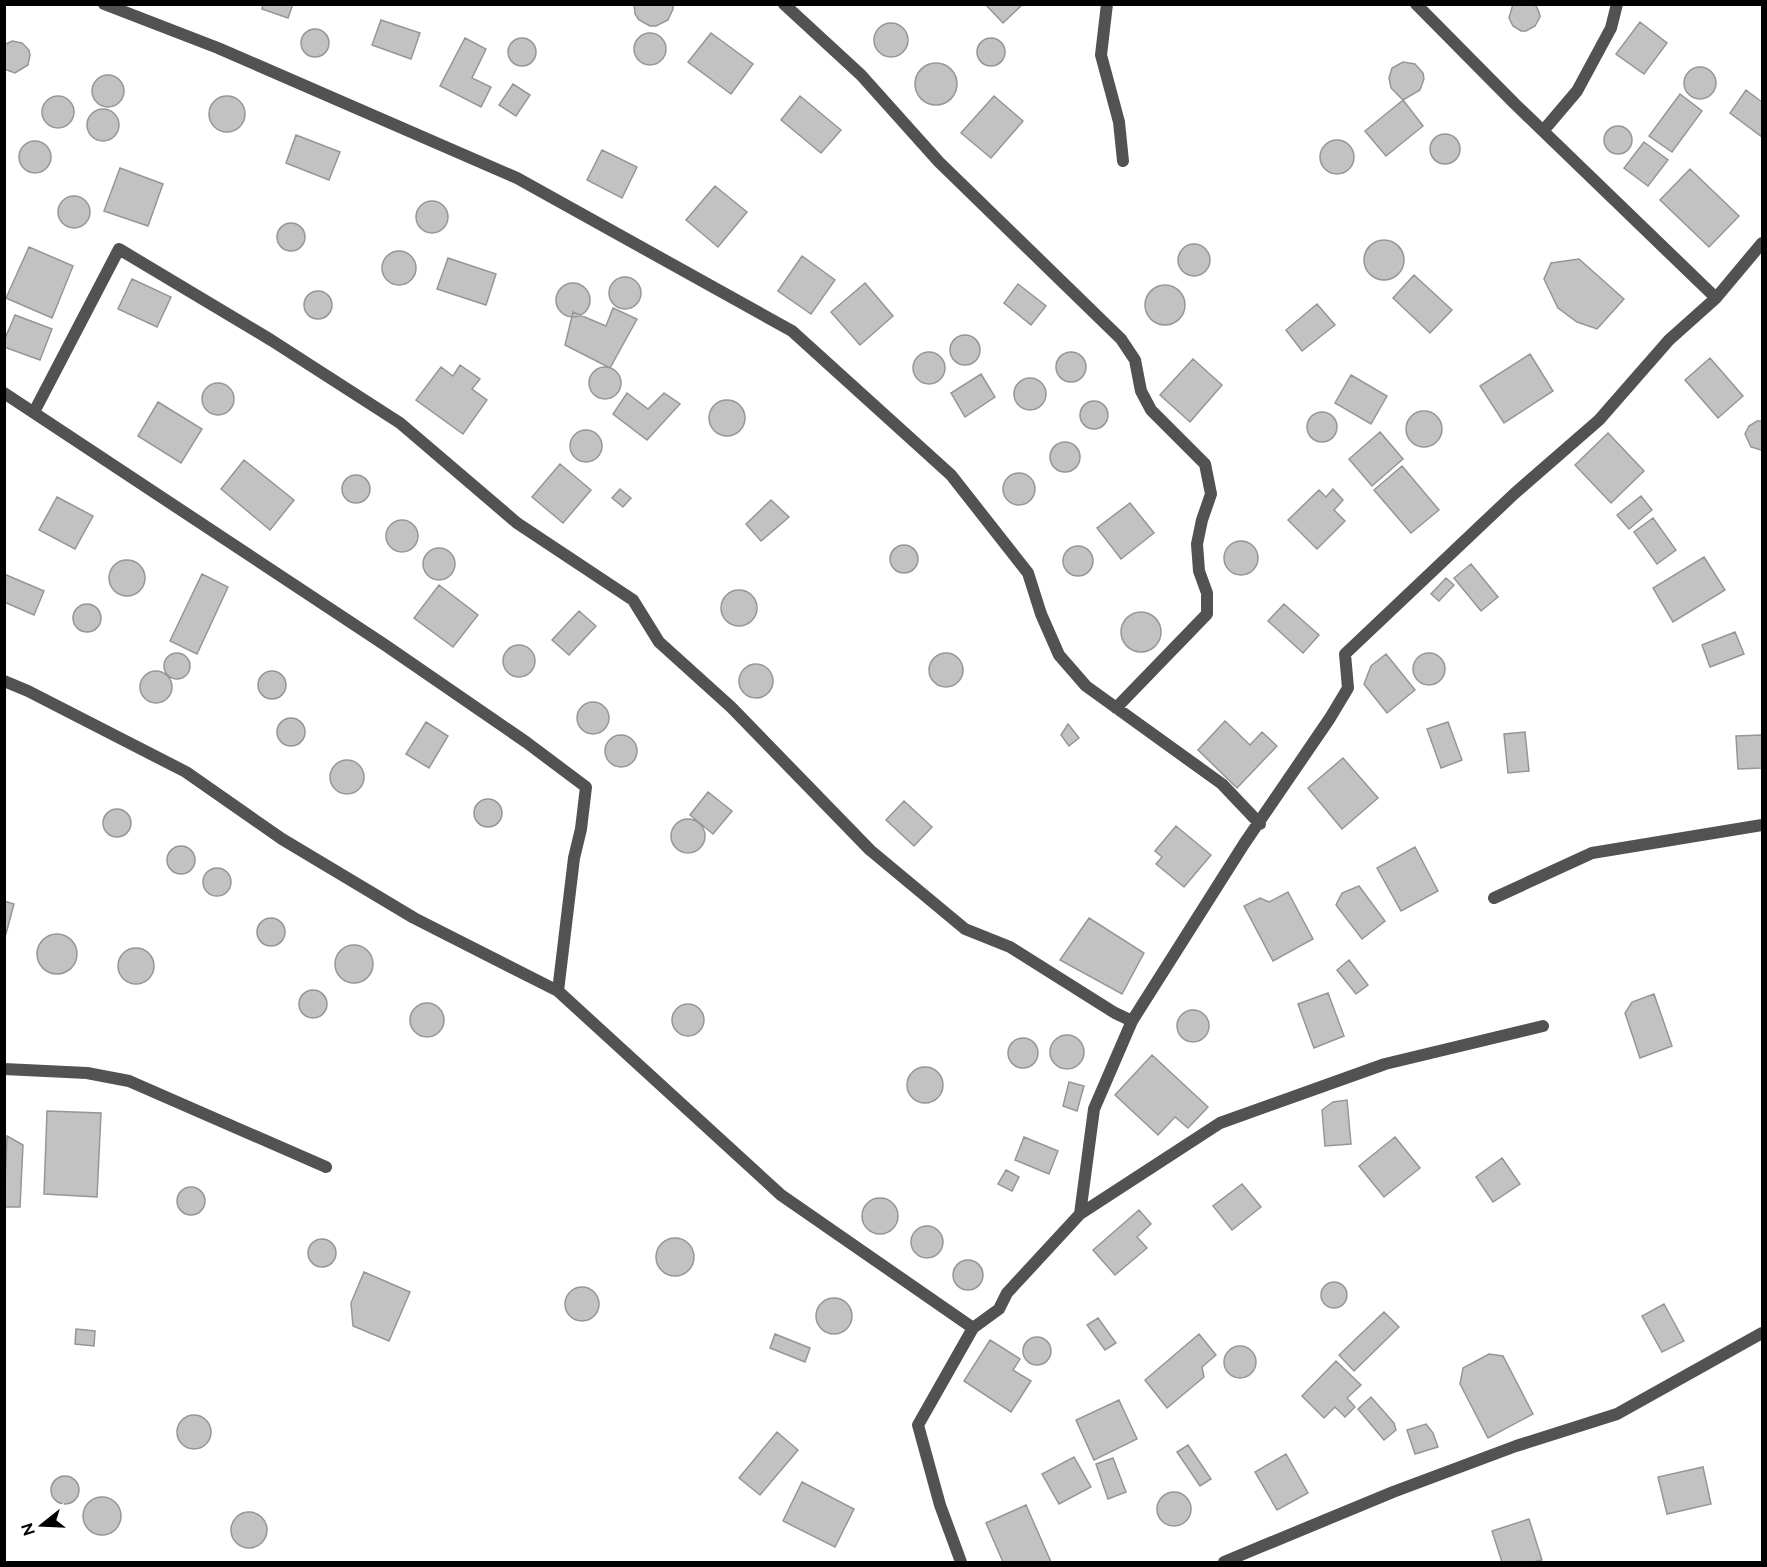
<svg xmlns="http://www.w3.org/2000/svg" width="1767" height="1567" viewBox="0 0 1767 1567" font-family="Raleway,sans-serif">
  <rect width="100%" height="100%" fill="#fff"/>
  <path fill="#c2c2c2" stroke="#969696" stroke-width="1.5" d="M 263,4 L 293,4 L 288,18 L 262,9 Z
    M 634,4 L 673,4 L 673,9 L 668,20 L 656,26 L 650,26 L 639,20 L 635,14 Z
    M 985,4 L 1023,4 L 1003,23 Z
    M 1513,4 L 1535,4 L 1539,12 L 1540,17 L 1535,26 L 1526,31 L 1521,31 L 1513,26 L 1509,18 Z
    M 381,20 L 420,33 L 411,59 L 372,45 Z
    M 1640,22 L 1667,43 L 1644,74 L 1616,54 Z
    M874 40a17 17 0 1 1 34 0a17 17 0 1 1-34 0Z
    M301 43a14 14 0 1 1 28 0a14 14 0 1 1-28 0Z
    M 711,33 L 753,64 L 731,94 L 688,62 Z
    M634 49a16 16 0 1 1 32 0a16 16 0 1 1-32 0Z
    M977 52a14 14 0 1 1 28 0a14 14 0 1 1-28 0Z
    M 465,38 L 486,49 L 472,78 L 491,87 L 481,107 L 440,86 Z
    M508 52a14 14 0 1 1 28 0a14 14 0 1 1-28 0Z
    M 12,41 L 22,43 L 29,50 L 30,55 L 28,65 L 15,73 L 4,69 L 4,45 Z
    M 1403,62 L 1415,64 L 1423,73 L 1424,79 L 1420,90 L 1403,100 L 1391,88 L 1389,78 L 1392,68 Z
    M915 84a21 21 0 1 1 42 0a21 21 0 1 1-42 0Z
    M1684 83a16 16 0 1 1 32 0a16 16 0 1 1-32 0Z
    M92 91a16 16 0 1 1 32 0a16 16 0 1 1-32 0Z
    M 513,84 L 530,95 L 516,116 L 499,105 Z
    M 1746,90 L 1762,102 L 1762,137 L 1730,113 Z
    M 1680,94 L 1702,111 L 1672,152 L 1649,136 Z
    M209 114a18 18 0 1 1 36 0a18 18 0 1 1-36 0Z
    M 800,96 L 841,130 L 821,153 L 781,120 Z
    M 994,96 L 1023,121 L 991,158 L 961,133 Z
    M42 112a16 16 0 1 1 32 0a16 16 0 1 1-32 0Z
    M 1403,100 L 1423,126 L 1386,156 L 1365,131 Z
    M87 125a16 16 0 1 1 32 0a16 16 0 1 1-32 0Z
    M1604 140a14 14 0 1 1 28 0a14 14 0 1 1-28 0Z
    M1430 149a15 15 0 1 1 30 0a15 15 0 1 1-30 0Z
    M 296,135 L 340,152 L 329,180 L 286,163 Z
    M1320 157a17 17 0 1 1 34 0a17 17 0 1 1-34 0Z
    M19 157a16 16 0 1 1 32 0a16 16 0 1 1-32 0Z
    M 1644,142 L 1668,160 L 1648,186 L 1624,168 Z
    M 602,150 L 637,167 L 622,198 L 587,180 Z
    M 120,168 L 163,184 L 148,226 L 104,211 Z
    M 1690,169 L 1739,216 L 1709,247 L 1660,200 Z
    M 715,186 L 747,212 L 718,247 L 686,220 Z
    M58 212a16 16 0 1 1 32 0a16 16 0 1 1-32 0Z
    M416 217a16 16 0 1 1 32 0a16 16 0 1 1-32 0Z
    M277 237a14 14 0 1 1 28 0a14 14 0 1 1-28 0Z
    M1364 260a20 20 0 1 1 40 0a20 20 0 1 1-40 0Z
    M1178 260a16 16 0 1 1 32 0a16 16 0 1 1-32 0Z
    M 29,247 L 73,266 L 52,318 L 6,298 Z
    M382 268a17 17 0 1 1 34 0a17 17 0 1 1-34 0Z
    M 802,256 L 835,280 L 811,314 L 778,291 Z
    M 448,258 L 496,274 L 486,305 L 437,289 Z
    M 1579,259 L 1624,299 L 1597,329 L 1577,322 L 1558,308 L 1544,279 L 1551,263 Z
    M 1414,275 L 1452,310 L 1430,333 L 1393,298 Z
    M609 293a16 16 0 1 1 32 0a16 16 0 1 1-32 0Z
    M 132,279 L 171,297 L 157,327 L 118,309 Z
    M556 300a17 17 0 1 1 34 0a17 17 0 1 1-34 0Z
    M 865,283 L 893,316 L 860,345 L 831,312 Z
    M 1018,284 L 1046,306 L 1031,325 L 1004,303 Z
    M1145 305a20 20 0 1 1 40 0a20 20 0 1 1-40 0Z
    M304 305a14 14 0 1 1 28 0a14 14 0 1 1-28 0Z
    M 1317,304 L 1335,325 L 1302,351 L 1286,330 Z
    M 613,308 L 637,319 L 610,368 L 565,345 L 573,312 L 606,326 Z
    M 15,315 L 52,329 L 40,360 L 4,347 L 4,341 Z
    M950 350a15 15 0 1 1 30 0a15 15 0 1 1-30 0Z
    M913 368a16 16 0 1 1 32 0a16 16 0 1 1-32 0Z
    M1056 367a15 15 0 1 1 30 0a15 15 0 1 1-30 0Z
    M 1530,354 L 1553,391 L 1504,423 L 1480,386 Z
    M 1710,358 L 1743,396 L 1718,418 L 1685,380 Z
    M 1193,359 L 1222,385 L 1190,422 L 1160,395 Z
    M 460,365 L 480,379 L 472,389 L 487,400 L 463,434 L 416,400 L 441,367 L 453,376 Z
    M589 383a16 16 0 1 1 32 0a16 16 0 1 1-32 0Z
    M 981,374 L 995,397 L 965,417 L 951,393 Z
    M 1351,375 L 1387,396 L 1371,424 L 1335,403 Z
    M1014 394a16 16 0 1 1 32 0a16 16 0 1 1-32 0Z
    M202 399a16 16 0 1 1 32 0a16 16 0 1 1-32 0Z
    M 627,393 L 648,409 L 664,393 L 680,404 L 647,440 L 613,414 Z
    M709 418a18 18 0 1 1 36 0a18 18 0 1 1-36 0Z
    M1080 415a14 14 0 1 1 28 0a14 14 0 1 1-28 0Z
    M 158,402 L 202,429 L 181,463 L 138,436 Z
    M1406 429a18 18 0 1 1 36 0a18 18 0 1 1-36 0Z
    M1307 427a15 15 0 1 1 30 0a15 15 0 1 1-30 0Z
    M 1757,421 L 1762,421 L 1762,450 L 1761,450 L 1751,447 L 1745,434 L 1749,426 Z
    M570 446a16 16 0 1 1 32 0a16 16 0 1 1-32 0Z
    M 1380,432 L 1403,459 L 1372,486 L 1349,459 Z
    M 1608,433 L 1644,471 L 1611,503 L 1575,465 Z
    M1050 457a15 15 0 1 1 30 0a15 15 0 1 1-30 0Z
    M 244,460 L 294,500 L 270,530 L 221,489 Z
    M 560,464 L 591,490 L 563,523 L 532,497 Z
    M 1402,466 L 1439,510 L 1411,533 L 1374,490 Z
    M1003 489a16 16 0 1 1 32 0a16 16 0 1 1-32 0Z
    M342 489a14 14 0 1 1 28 0a14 14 0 1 1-28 0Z
    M 620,489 L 631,498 L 623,507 L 612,498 Z
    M 1333,489 L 1343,500 L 1334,510 L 1345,521 L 1317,549 L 1288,520 L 1319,490 L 1326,497 Z
    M 1641,496 L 1652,510 L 1629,529 L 1617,515 Z
    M 57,497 L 93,516 L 75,549 L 39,530 Z
    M 771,500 L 789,517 L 761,541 L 746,524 Z
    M 1130,503 L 1154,533 L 1121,559 L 1097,528 Z
    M 1653,518 L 1676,550 L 1657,564 L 1634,532 Z
    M386 536a16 16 0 1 1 32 0a16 16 0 1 1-32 0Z
    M1224 558a17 17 0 1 1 34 0a17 17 0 1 1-34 0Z
    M890 559a14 14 0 1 1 28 0a14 14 0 1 1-28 0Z
    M1063 561a15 15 0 1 1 30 0a15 15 0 1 1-30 0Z
    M423 564a16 16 0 1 1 32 0a16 16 0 1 1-32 0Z
    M 1704,557 L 1725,590 L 1673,622 L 1653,588 Z
    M109 578a18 18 0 1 1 36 0a18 18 0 1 1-36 0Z
    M 1471,564 L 1498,597 L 1481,611 L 1454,578 Z
    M 4,574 L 44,591 L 34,615 L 4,602 Z
    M 202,574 L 228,587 L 197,654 L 170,641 Z
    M 1446,578 L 1454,585 L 1439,601 L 1431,594 Z
    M 439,585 L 478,615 L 453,647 L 414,618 Z
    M721 608a18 18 0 1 1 36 0a18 18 0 1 1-36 0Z
    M73 618a14 14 0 1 1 28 0a14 14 0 1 1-28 0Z
    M 1284,604 L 1319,635 L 1303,653 L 1268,621 Z
    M 579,611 L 596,626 L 569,655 L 552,640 Z
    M1121 632a20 20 0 1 1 40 0a20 20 0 1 1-40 0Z
    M 1735,632 L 1744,654 L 1710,667 L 1702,645 Z
    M503 661a16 16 0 1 1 32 0a16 16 0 1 1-32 0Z
    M929 670a17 17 0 1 1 34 0a17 17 0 1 1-34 0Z
    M164 666a13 13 0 1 1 26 0a13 13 0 1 1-26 0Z
    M1413 669a16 16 0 1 1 32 0a16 16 0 1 1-32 0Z
    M 1386,654 L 1415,690 L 1387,713 L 1364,684 L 1371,666 Z
    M739 681a17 17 0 1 1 34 0a17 17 0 1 1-34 0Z
    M258 685a14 14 0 1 1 28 0a14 14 0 1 1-28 0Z
    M140 687a16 16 0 1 1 32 0a16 16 0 1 1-32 0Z
    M577 718a16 16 0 1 1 32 0a16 16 0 1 1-32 0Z
    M277 732a14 14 0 1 1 28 0a14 14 0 1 1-28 0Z
    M 1225,721 L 1250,745 L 1262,732 L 1277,746 L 1237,788 L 1198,750 Z
    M 426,722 L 448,736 L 429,768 L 406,754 Z
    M 1448,722 L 1462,760 L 1441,768 L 1427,729 Z
    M 1068,724 L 1079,738 L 1069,746 L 1061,735 Z
    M 1525,732 L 1529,771 L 1508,773 L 1504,734 Z
    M 1762,735 L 1762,768 L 1738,769 L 1736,736 Z
    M605 751a16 16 0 1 1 32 0a16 16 0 1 1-32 0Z
    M 1343,758 L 1378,798 L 1342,829 L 1308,788 Z
    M330 777a17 17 0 1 1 34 0a17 17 0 1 1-34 0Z
    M 708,792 L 732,811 L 713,834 L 690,815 Z
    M474 813a14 14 0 1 1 28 0a14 14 0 1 1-28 0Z
    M 904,801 L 932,827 L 914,846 L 886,820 Z
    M103 823a14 14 0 1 1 28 0a14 14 0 1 1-28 0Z
    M671 836a17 17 0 1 1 34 0a17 17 0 1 1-34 0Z
    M 1176,826 L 1211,855 L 1184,887 L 1156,864 L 1162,857 L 1155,851 Z
    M167 860a14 14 0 1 1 28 0a14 14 0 1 1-28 0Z
    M 1415,847 L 1438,891 L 1401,911 L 1377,868 Z
    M203 882a14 14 0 1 1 28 0a14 14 0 1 1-28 0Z
    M 1359,886 L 1385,921 L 1362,939 L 1336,905 L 1342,893 Z
    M 1288,892 L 1313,939 L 1273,961 L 1244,906 L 1260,898 L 1269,902 Z
    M 4,901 L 14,904 L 6,934 L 4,933 Z
    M 1089,918 L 1144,953 L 1122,994 L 1060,960 Z
    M257 932a14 14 0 1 1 28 0a14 14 0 1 1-28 0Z
    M37 954a20 20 0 1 1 40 0a20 20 0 1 1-40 0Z
    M335 964a19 19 0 1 1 38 0a19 19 0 1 1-38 0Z
    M118 966a18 18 0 1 1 36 0a18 18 0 1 1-36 0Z
    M 1349,960 L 1368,985 L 1356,994 L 1337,970 Z
    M299 1004a14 14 0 1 1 28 0a14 14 0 1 1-28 0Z
    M 1328,993 L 1344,1036 L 1314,1048 L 1298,1004 Z
    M 1654,994 L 1672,1046 L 1640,1058 L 1625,1013 L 1632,1002 Z
    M410 1020a17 17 0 1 1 34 0a17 17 0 1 1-34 0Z
    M672 1020a16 16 0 1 1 32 0a16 16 0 1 1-32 0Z
    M1177 1026a16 16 0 1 1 32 0a16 16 0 1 1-32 0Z
    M1050 1052a17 17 0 1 1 34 0a17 17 0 1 1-34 0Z
    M1008 1053a15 15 0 1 1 30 0a15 15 0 1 1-30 0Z
    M 1152,1055 L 1208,1107 L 1188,1128 L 1175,1117 L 1158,1135 L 1115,1095 Z
    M907 1085a18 18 0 1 1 36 0a18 18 0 1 1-36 0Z
    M 1069,1082 L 1084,1086 L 1077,1111 L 1063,1106 Z
    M 1347,1100 L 1351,1144 L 1325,1146 L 1322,1110 L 1333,1102 Z
    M 47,1111 L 101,1113 L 97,1197 L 44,1194 Z
    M 7,1136 L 23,1145 L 20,1207 L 4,1207 Z
    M 1024,1137 L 1058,1151 L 1049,1174 L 1015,1160 Z
    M 1395,1137 L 1420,1168 L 1384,1197 L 1359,1166 Z
    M 1502,1158 L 1520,1184 L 1493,1202 L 1476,1177 Z
    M 1006,1170 L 1019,1177 L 1012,1191 L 998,1184 Z
    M 1242,1184 L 1261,1207 L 1232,1230 L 1213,1206 Z
    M177 1201a14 14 0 1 1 28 0a14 14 0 1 1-28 0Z
    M862 1216a18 18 0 1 1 36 0a18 18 0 1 1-36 0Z
    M 1139,1210 L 1151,1224 L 1137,1237 L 1147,1248 L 1115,1275 L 1093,1250 Z
    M911 1242a16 16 0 1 1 32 0a16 16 0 1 1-32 0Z
    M656 1257a19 19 0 1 1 38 0a19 19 0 1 1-38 0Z
    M308 1253a14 14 0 1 1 28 0a14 14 0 1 1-28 0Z
    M953 1275a15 15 0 1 1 30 0a15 15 0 1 1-30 0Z
    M 364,1272 L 410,1292 L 389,1341 L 353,1326 L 351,1303 Z
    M1321 1295a13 13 0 1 1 26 0a13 13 0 1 1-26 0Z
    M565 1304a17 17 0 1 1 34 0a17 17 0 1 1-34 0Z
    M816 1316a18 18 0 1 1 36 0a18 18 0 1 1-36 0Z
    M 1664,1304 L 1684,1341 L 1662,1352 L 1642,1316 Z
    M 1384,1312 L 1399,1327 L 1354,1371 L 1339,1355 Z
    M 1098,1318 L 1116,1343 L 1105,1350 L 1087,1325 Z
    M 76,1329 L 95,1331 L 94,1346 L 75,1344 Z
    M 775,1334 L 810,1348 L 805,1362 L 770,1348 Z
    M 1199,1334 L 1216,1355 L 1202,1367 L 1204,1377 L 1167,1408 L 1145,1380 Z
    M1023 1351a14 14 0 1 1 28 0a14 14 0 1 1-28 0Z
    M 990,1340 L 1020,1359 L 1013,1370 L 1031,1381 L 1011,1412 L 964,1381 Z
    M1224 1362a16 16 0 1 1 32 0a16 16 0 1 1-32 0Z
    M 1489,1354 L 1503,1356 L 1533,1414 L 1488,1438 L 1460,1384 L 1463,1368 Z
    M 1336,1361 L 1361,1385 L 1347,1398 L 1355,1407 L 1345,1417 L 1335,1407 L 1324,1418 L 1302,1396 Z
    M 1371,1397 L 1394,1423 L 1396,1430 L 1384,1440 L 1358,1409 Z
    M 1119,1400 L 1137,1439 L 1094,1460 L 1076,1420 Z
    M177 1432a17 17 0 1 1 34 0a17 17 0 1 1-34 0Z
    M 1426,1424 L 1433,1433 L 1438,1447 L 1415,1454 L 1407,1430 Z
    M 777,1432 L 798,1450 L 760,1495 L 739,1478 Z
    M 1188,1445 L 1211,1479 L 1200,1486 L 1177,1452 Z
    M 1286,1454 L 1308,1493 L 1277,1510 L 1255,1472 Z
    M 1074,1457 L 1091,1487 L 1059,1504 L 1042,1474 Z
    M 1113,1458 L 1126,1492 L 1108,1499 L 1096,1464 Z
    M 1703,1467 L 1711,1504 L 1667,1514 L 1658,1477 Z
    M51 1490a14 14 0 1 1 28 0a14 14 0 1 1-28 0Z
    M 802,1482 L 854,1509 L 835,1547 L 783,1521 Z
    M1157 1509a17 17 0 1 1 34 0a17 17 0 1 1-34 0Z
    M83 1516a19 19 0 1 1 38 0a19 19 0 1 1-38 0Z
    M 1026,1505 L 1051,1562 L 1003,1562 L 986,1523 Z
    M231 1530a18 18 0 1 1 36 0a18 18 0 1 1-36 0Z
    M 1529,1519 L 1542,1560 L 1533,1562 L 1502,1562 L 1492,1531 Z"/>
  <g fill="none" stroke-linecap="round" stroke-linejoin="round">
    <path stroke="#525252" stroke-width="12" d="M 104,4 L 218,48 L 517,178 L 792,331 L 951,475 L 1028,573 L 1041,614 L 1059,655 L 1086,686 L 1222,784 L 1260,824
      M 784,4 L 861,75 L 939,162 L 1121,339 L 1135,360 L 1141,391 L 1151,410 L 1205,464 L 1211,494 L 1202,520 L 1197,544 L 1199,571 L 1207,593 L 1207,614 L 1116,708
      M 1107,4 L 1101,55 L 1119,122 L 1123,161
      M 1416,4 L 1515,104 L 1716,298
      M 1543,131 L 1577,91 L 1611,28 L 1617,4
      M 4,393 L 385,645 L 526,742 L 586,787 L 581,829 L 574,858 L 558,991 L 781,1195 L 973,1328
      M 34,412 L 119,249 L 271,340 L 400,423 L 517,523 L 633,600 L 659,642 L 731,707 L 870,850 L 965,929 L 1010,947 L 1115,1013 L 1132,1021
      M 4,681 L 28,691 L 186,772 L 282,839 L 414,918 L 558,991
      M 1494,898 L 1592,853 L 1762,825
      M 4,1069 L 87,1073 L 129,1081 L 326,1167
      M 1080,1214 L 1220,1123 L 1385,1064 L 1543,1026
      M 961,1562 L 940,1505 L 918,1425 L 973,1328 L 999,1309 L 1007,1293 L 1080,1214 L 1094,1109 L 1132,1021 L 1244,844 L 1330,718 L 1348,688 L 1345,654 L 1514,494 L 1599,420 L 1669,340 L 1716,298 L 1762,243
      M 1224,1562 L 1393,1492 L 1516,1446 L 1617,1414 L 1762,1333"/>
  </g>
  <rect width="1767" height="1567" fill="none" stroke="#000000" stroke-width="12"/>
  <g transform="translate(42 1525) rotate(252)" stroke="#ffffff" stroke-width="4.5" paint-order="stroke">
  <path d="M0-4.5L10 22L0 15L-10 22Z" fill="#000000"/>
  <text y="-9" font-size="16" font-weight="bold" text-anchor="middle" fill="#000000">N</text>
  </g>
</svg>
